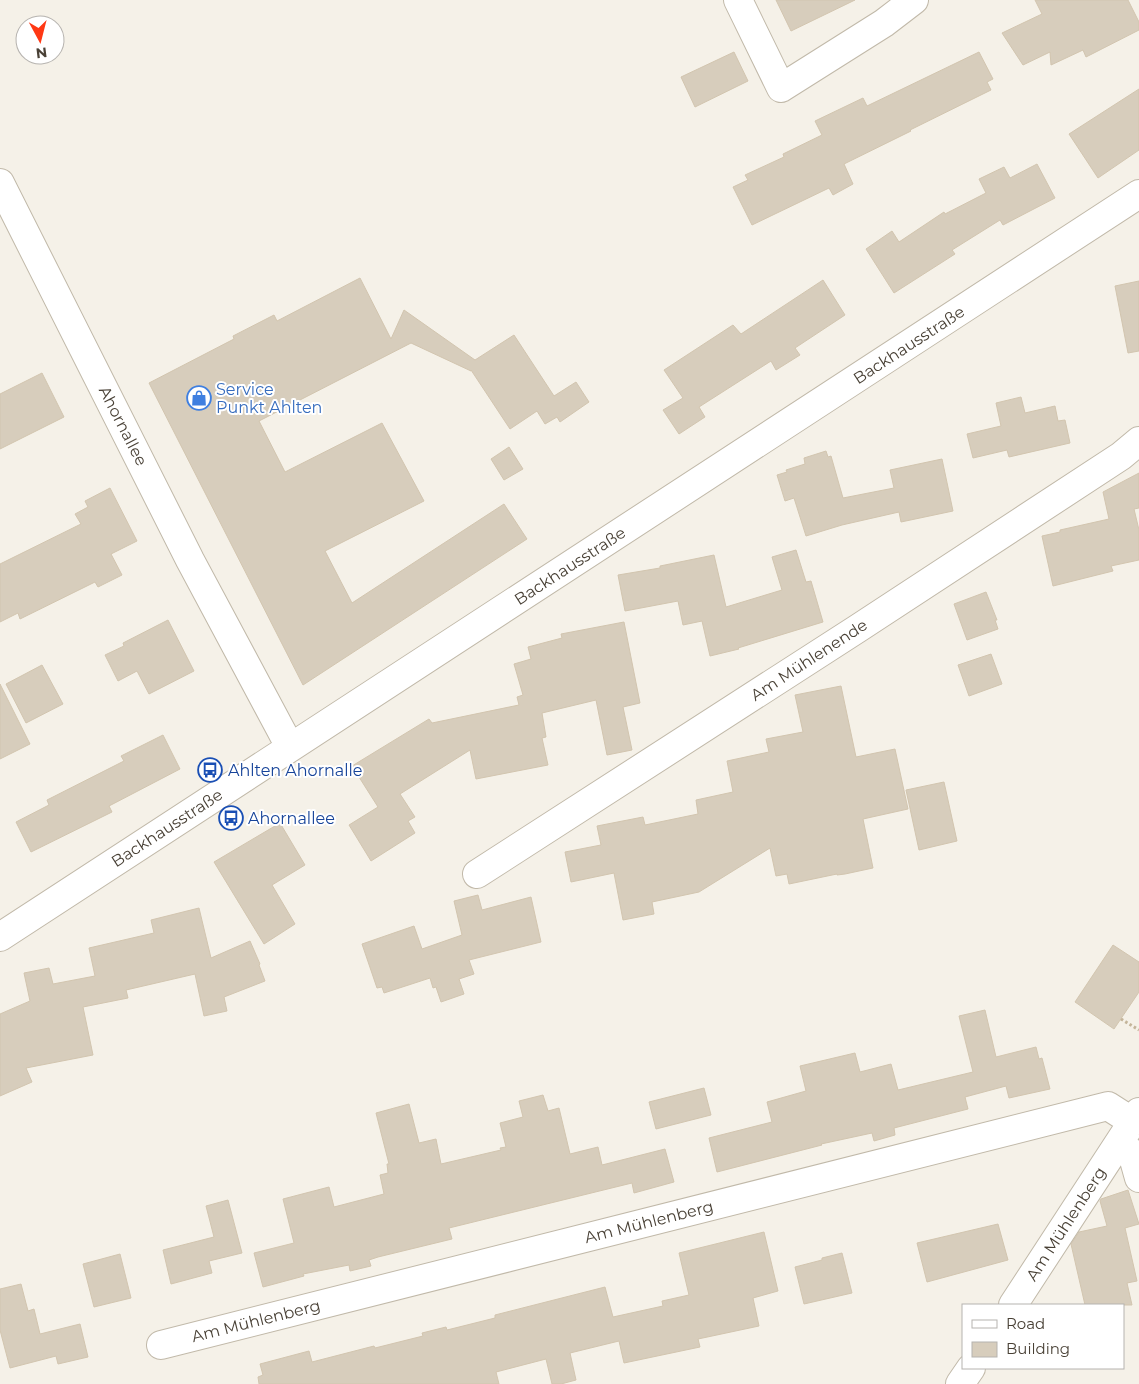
<svg xmlns="http://www.w3.org/2000/svg" width="1139" height="1384" viewBox="0 0 1139 1384" font-family="Montserrat,sans-serif">
  <rect width="100%" height="100%" fill="#f5f1e8"/>
  <path fill="#d7cdbc" stroke="#d2c5af" d="M 776,0 L 855,0 L 791,31 Z
    M 1035,0 L 1128,0 L 1139,22 L 1139,30 L 1086,57 L 1083,50 L 1051,65 L 1050,52 L 1023,65 L 1002,33 L 1042,14 Z
    M 734,52 L 748,81 L 695,107 L 681,77 Z
    M 979,52 L 993,79 L 987,82 L 991,90 L 910,130 L 911,131 L 844,164 L 853,184 L 833,195 L 829,188 L 752,225 L 733,187 L 748,180 L 745,175 L 784,157 L 783,154 L 822,135 L 815,121 L 863,98 L 867,106 Z
    M 1139,89 L 1139,150 L 1098,178 L 1069,134 Z
    M 1037,164 L 1055,198 L 1003,225 L 1000,220 L 952,250 L 955,254 L 894,293 L 866,249 L 892,231 L 899,242 L 944,212 L 945,214 L 986,193 L 979,179 L 1004,167 L 1010,178 Z
    M 360,278 L 391,339 L 404,310 L 475,360 L 514,335 L 554,396 L 576,382 L 589,402 L 560,422 L 557,417 L 545,424 L 537,411 L 510,429 L 471,370 L 471,371 L 411,343 L 259,421 L 285,472 L 382,423 L 424,501 L 325,551 L 352,603 L 504,504 L 527,539 L 303,685 L 149,383 L 234,339 L 233,336 L 274,315 L 277,321 Z
    M 823,280 L 845,315 L 795,348 L 800,355 L 776,370 L 771,361 L 699,407 L 705,417 L 679,434 L 663,410 L 683,398 L 664,370 L 733,325 L 741,334 Z
    M 1139,281 L 1139,351 L 1128,353 L 1115,286 Z
    M 42,373 L 64,417 L 0,449 L 0,394 Z
    M 1021,397 L 1025,413 L 1055,406 L 1058,421 L 1065,420 L 1070,443 L 1009,457 L 1007,450 L 973,458 L 967,434 L 1001,426 L 996,403 Z
    M 509,447 L 523,469 L 504,480 L 491,459 Z
    M 826,451 L 828,457 L 831,456 L 843,498 L 894,488 L 890,470 L 942,459 L 953,511 L 901,522 L 899,512 L 842,525 L 806,536 L 794,498 L 785,501 L 777,475 L 787,472 L 786,470 L 805,464 L 804,458 Z
    M 1139,473 L 1139,508 L 1134,509 L 1139,530 L 1139,560 L 1111,566 L 1113,571 L 1053,586 L 1042,536 L 1060,532 L 1060,530 L 1109,519 L 1103,492 Z
    M 110,488 L 137,541 L 111,554 L 122,575 L 98,587 L 95,582 L 20,619 L 18,613 L 0,622 L 0,564 L 81,524 L 75,514 L 88,507 L 85,501 Z
    M 796,550 L 806,582 L 811,581 L 823,622 L 738,648 L 739,649 L 710,656 L 702,621 L 683,625 L 678,601 L 625,611 L 618,575 L 660,568 L 660,566 L 714,555 L 726,607 L 782,590 L 772,557 Z
    M 986,592 L 997,620 L 995,620 L 998,629 L 967,640 L 954,604 Z
    M 168,620 L 194,671 L 149,694 L 137,671 L 118,681 L 105,655 L 124,646 L 123,643 Z
    M 624,622 L 640,703 L 623,707 L 632,750 L 607,755 L 596,700 L 542,713 L 546,737 L 542,738 L 548,765 L 476,779 L 470,750 L 400,794 L 415,817 L 408,821 L 415,833 L 371,861 L 349,825 L 378,807 L 352,766 L 429,719 L 432,723 L 519,705 L 517,697 L 523,695 L 514,664 L 531,659 L 528,647 L 562,638 L 561,634 Z
    M 991,654 L 1002,684 L 969,696 L 958,665 Z
    M 42,665 L 63,704 L 26,723 L 6,684 Z
    M 0,684 L 30,744 L 0,759 Z
    M 841,686 L 856,757 L 895,749 L 908,809 L 863,819 L 873,868 L 845,874 L 837,875 L 837,874 L 789,884 L 787,874 L 776,876 L 770,848 L 699,892 L 652,902 L 654,914 L 623,920 L 614,873 L 571,882 L 565,852 L 601,845 L 597,826 L 643,817 L 645,825 L 698,814 L 696,800 L 733,792 L 727,761 L 769,752 L 766,739 L 803,732 L 795,695 Z
    M 163,735 L 180,769 L 109,806 L 112,812 L 31,852 L 16,822 L 49,805 L 47,800 L 124,761 L 121,756 Z
    M 944,782 L 957,841 L 919,850 L 906,790 Z
    M 280,823 L 305,865 L 272,885 L 295,924 L 264,944 L 214,862 Z
    M 478,895 L 482,910 L 531,897 L 541,942 L 469,960 L 474,974 L 459,979 L 464,994 L 441,1002 L 436,987 L 433,988 L 430,978 L 384,993 L 382,987 L 377,988 L 362,944 L 414,926 L 422,949 L 462,935 L 454,901 Z
    M 199,908 L 211,958 L 250,941 L 260,964 L 259,965 L 265,981 L 224,997 L 227,1011 L 204,1016 L 195,974 L 126,990 L 128,998 L 83,1007 L 93,1055 L 26,1068 L 32,1082 L 0,1096 L 0,1014 L 30,1001 L 24,973 L 49,968 L 53,984 L 95,976 L 89,948 L 154,933 L 151,920 Z
    M 1113,945 L 1139,962 L 1139,992 L 1114,1029 L 1075,1002 Z
    M 985,1010 L 996,1057 L 1036,1047 L 1039,1059 L 1042,1058 L 1050,1089 L 1009,1098 L 1006,1086 L 965,1097 L 968,1109 L 894,1128 L 895,1135 L 874,1141 L 872,1133 L 821,1144 L 822,1145 L 717,1172 L 709,1138 L 772,1122 L 767,1102 L 806,1091 L 800,1066 L 855,1053 L 860,1072 L 891,1064 L 898,1090 L 973,1072 L 959,1016 Z
    M 704,1088 L 711,1115 L 656,1129 L 649,1102 Z
    M 543,1095 L 548,1111 L 559,1108 L 570,1154 L 598,1147 L 602,1165 L 665,1149 L 674,1182 L 634,1193 L 632,1183 L 449,1228 L 452,1239 L 378,1257 L 369,1260 L 371,1266 L 350,1271 L 349,1265 L 303,1274 L 304,1276 L 263,1287 L 254,1253 L 294,1243 L 283,1199 L 329,1187 L 334,1207 L 384,1194 L 380,1175 L 388,1173 L 387,1164 L 389,1164 L 376,1113 L 409,1104 L 419,1143 L 436,1139 L 441,1164 L 501,1150 L 500,1148 L 506,1147 L 500,1123 L 523,1117 L 519,1101 Z
    M 1128,1190 L 1139,1224 L 1125,1228 L 1137,1281 L 1127,1283 L 1132,1305 L 1085,1305 L 1071,1244 L 1079,1232 L 1107,1226 L 1100,1201 L 1101,1199 Z
    M 228,1200 L 242,1253 L 209,1261 L 212,1273 L 171,1284 L 163,1250 L 214,1237 L 206,1206 Z
    M 998,1224 L 1008,1260 L 927,1282 L 917,1243 Z
    M 764,1232 L 778,1291 L 753,1298 L 759,1326 L 698,1339 L 700,1347 L 624,1363 L 619,1341 L 570,1353 L 576,1380 L 561,1384 L 552,1384 L 546,1359 L 496,1372 L 499,1384 L 259,1384 L 258,1377 L 263,1375 L 260,1364 L 309,1351 L 312,1362 L 374,1346 L 375,1348 L 423,1336 L 422,1333 L 446,1327 L 447,1330 L 495,1318 L 495,1315 L 605,1287 L 613,1317 L 663,1306 L 662,1301 L 689,1295 L 679,1253 Z
    M 842,1253 L 852,1293 L 804,1304 L 795,1267 L 822,1260 L 822,1258 Z
    M 120,1254 L 131,1298 L 94,1307 L 83,1264 Z
    M 21,1284 L 28,1311 L 34,1309 L 40,1334 L 80,1324 L 88,1357 L 58,1364 L 56,1356 L 10,1368 L 0,1330 L 0,1289 Z"/>
  <g fill="none" stroke-linecap="round" stroke-linejoin="round">
    <g stroke="#c1b9a9" stroke-width="30">
      <path id="minor" d="M 738,0 L 781,88 L 884,23 L 914,0
        M 0,183 L 190,560 L 290,747
        M 477,874 L 857,629 L 1121,456 L 1139,441
        M 0,937 L 1139,194
        M 1119,1143 L 1132,1153 L 1139,1178
        M 1013,1305 L 1139,1112
        M 161,1345 L 1108,1106 L 1133,1122
        M 960,1384 L 971,1368"/>
    </g>
    <path stroke="#c4b59a" stroke-width="3" stroke-dasharray="2.5 2.5" stroke-linecap="butt" d="M 1121,1019 L 1139,1030"/>
    <use href="#minor" stroke="#fff" stroke-width="28"/>
  </g>
  <defs>
    <g id="shop-ring" transform="scale(1.25)"><circle r="9.5" fill="#fff" stroke="#3f7fe0" stroke-width="1.5"/><path d="M-5-2.5h2.3a2.7 3.5 0 0 1 5.4 0H5L5.5 6h-11ZM-1.5-2.5h3a1.5 2.3 0 0 0-3 0Z" fill="#3f7fe0"/></g>
    <g id="bus-ring" transform="scale(1.25)"><circle r="9.5" fill="#fff" stroke="#1a4fb4" stroke-width="1.5"/><path d="M-5-6H5V4H4V6H2V4H-2V6H-4V4H-5ZM-3.5-4V0h7V-4ZM-3.5 1.2v1.5H-2V1.2ZM2 1.2v1.5H3.5V1.2Z" fill="#1a4fb4"/></g>
  </defs>
  <g fill-rule="evenodd">
    <use href="#shop-ring" x="199" y="398"/>
    <use href="#bus-ring" x="210" y="770"/>
    <use href="#bus-ring" x="231" y="818"/>
  </g>
  <g text-anchor="middle" dominant-baseline="central" stroke-width="4" stroke-linejoin="round" paint-order="stroke">
    <g font-size="16" fill="#494136" stroke="#fff">
      <text transform="translate(909 345) rotate(-33)">Backhausstraße</text>
      <text transform="translate(123 426) rotate(63)">Ahornallee</text>
      <text transform="translate(570 566) rotate(-33)">Backhausstraße</text>
      <text transform="translate(809 660) rotate(-33)">Am Mühlenende</text>
      <text transform="translate(167 828) rotate(-33)">Backhausstraße</text>
      <text transform="translate(649 1222) rotate(-14)">Am Mühlenberg</text>
      <text transform="translate(1066 1224) rotate(-57)">Am Mühlenberg</text>
      <text transform="translate(256 1321) rotate(-14)">Am Mühlenberg</text>
    </g>
    <g font-size="16" fill="#366cbe" stroke="#fff" text-anchor="start">
      <text x="216" y="389">Service<tspan x="216" dy="18">Punkt Ahlten</tspan></text>
    </g>
    <g font-size="16" fill="#164399" stroke="#fff" text-anchor="start">
      <text x="228" y="770">Ahlten Ahornalle</text>
      <text x="248" y="818">Ahornallee</text>
    </g>
  </g>
  <rect x="962" y="1304" width="162" height="65" fill="#ffffff" stroke="#b6b3af"/>
  <rect x="972" y="1320" width="25" height="8" fill="#ffffff" stroke="#b6b3af"/>
  <text x="1006" y="1329" font-size="15" fill="#494136">Road</text>
  <rect x="972" y="1342" width="25" height="15" fill="#d7cdbc" stroke="#b6b3af"/>
  <text x="1006" y="1354" font-size="15" fill="#494136">Building</text>
  <g transform="translate(40 40) rotate(173)"><circle r="24" fill="#ffffff" stroke="#b6b3af"/>
  <path d="M0-4L9 19L0 12L-9 19Z" fill="#ff3814"/>
  <text y="-8" font-size="14" font-weight="bold" text-anchor="middle" fill="#494136">N</text>
  </g>
</svg>
